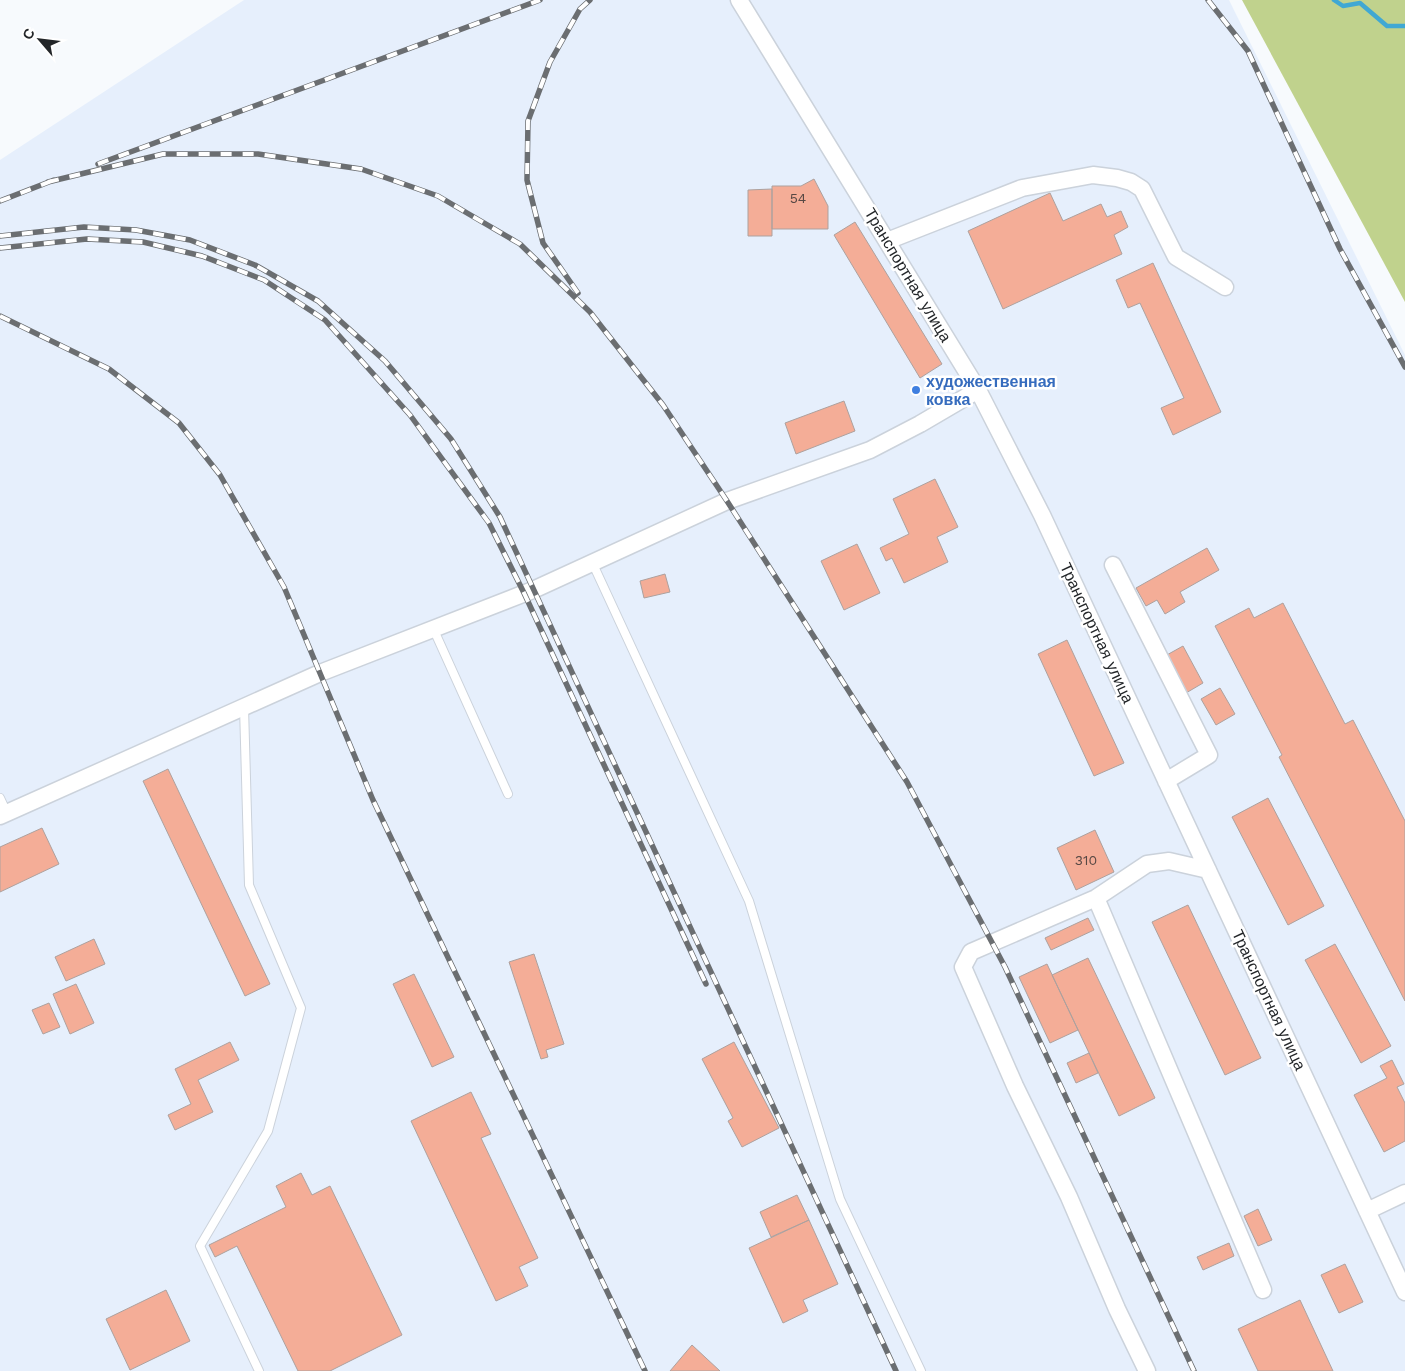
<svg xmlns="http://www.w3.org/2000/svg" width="1405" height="1371" viewBox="0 0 1405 1371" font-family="'Work Sans',sans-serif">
  <rect width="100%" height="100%" fill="#f7fafd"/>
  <path fill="#e6effc" d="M 244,0 L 1229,0 L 1405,355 L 1405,1371 L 0,1371 L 0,160 Z"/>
  <path fill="#c0d28d" d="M 1242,0 L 1405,0 L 1405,302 Z"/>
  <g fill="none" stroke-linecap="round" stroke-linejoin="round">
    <path stroke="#40a8d3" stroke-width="4.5" d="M 1334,0 L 1343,6 L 1360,3 L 1387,26 L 1405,26"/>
  </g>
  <path fill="#f4ad97" stroke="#ada19e" d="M 814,179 L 828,206 L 828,229 L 772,229 L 772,186 L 801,186 Z
    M 772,189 L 772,236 L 748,236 L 748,190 Z
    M 1050,193 L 1063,221 L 1101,204 L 1107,217 L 1121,211 L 1128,227 L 1114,235 L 1122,254 L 1003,309 L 968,231 Z
    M 855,222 L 942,364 L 920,378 L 834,235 Z
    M 1153,263 L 1221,412 L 1173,435 L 1161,408 L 1184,398 L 1140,303 L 1128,308 L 1116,280 Z
    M 844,401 L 855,431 L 796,454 L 785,423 Z
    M 935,479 L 958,527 L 937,537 L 948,562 L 904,583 L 892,558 L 886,561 L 880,548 L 909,534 L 893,499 Z
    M 857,544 L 880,593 L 844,610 L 821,561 Z
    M 1207,548 L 1219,570 L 1180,592 L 1185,602 L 1165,614 L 1157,600 L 1146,606 L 1136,588 Z
    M 665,574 L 670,592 L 644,598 L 640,581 Z
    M 1283,603 L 1345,724 L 1353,720 L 1405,821 L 1405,1001 L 1279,757 L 1282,755 L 1215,626 L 1249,608 L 1254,618 Z
    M 1067,640 L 1124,763 L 1094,776 L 1038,654 Z
    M 1183,646 L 1203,683 L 1186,693 L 1165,656 Z
    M 1220,688 L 1235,714 L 1216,725 L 1201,699 Z
    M 168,769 L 270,984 L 245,996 L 143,781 Z
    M 1268,798 L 1324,906 L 1288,925 L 1232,817 Z
    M 42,828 L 59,864 L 0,892 L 0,847 Z
    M 1095,830 L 1114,872 L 1076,890 L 1057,848 Z
    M 1188,905 L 1261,1058 L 1225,1075 L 1152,922 Z
    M 1088,918 L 1094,930 L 1051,950 L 1045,938 Z
    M 94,939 L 105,964 L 66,981 L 55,957 Z
    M 1335,944 L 1391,1046 L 1361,1063 L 1305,960 Z
    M 534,954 L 564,1044 L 546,1050 L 548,1057 L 541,1059 L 509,962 Z
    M 1088,958 L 1155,1098 L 1119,1116 L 1052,975 Z
    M 1047,964 L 1078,1030 L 1050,1043 L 1019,977 Z
    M 414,974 L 454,1057 L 432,1067 L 393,984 Z
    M 76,984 L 94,1023 L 70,1034 L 53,994 Z
    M 49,1003 L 60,1027 L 43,1034 L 32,1010 Z
    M 230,1042 L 239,1060 L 198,1080 L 213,1112 L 175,1130 L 168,1115 L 191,1104 L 175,1069 Z
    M 734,1042 L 779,1128 L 742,1147 L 728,1121 L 733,1118 L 702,1059 Z
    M 1089,1053 L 1098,1073 L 1076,1083 L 1067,1063 Z
    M 1392,1060 L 1404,1084 L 1397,1087 L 1405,1103 L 1405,1141 L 1384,1152 L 1354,1095 L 1387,1078 L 1380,1066 Z
    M 471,1092 L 491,1134 L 481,1138 L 538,1258 L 519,1267 L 528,1286 L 496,1301 L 411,1121 Z
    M 301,1173 L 312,1195 L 330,1186 L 402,1335 L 330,1371 L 298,1371 L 237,1246 L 215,1257 L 209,1245 L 286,1207 L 276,1186 Z
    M 797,1195 L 809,1220 L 771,1237 L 760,1212 Z
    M 1258,1209 L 1272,1240 L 1258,1246 L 1244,1216 Z
    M 809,1220 L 838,1284 L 803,1300 L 808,1311 L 783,1323 L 749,1248 Z
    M 1229,1243 L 1234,1256 L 1203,1270 L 1197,1257 Z
    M 1345,1264 L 1363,1302 L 1339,1313 L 1321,1275 Z
    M 166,1290 L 190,1341 L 130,1370 L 106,1319 Z
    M 1300,1300 L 1333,1371 L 1258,1371 L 1238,1329 Z
    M 692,1345 L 720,1371 L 670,1371 Z"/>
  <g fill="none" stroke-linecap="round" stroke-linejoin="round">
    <g stroke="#cbd2db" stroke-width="10">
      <path id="lane" d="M 592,562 L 749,901 L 840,1199 L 921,1371
        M 433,628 L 508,794
        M 244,707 L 249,885 L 301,1008 L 268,1131 L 200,1246 L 259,1371
        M 0,798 L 7,813"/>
    </g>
    <g stroke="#cbd2db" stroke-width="19">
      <path id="street" d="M 739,0 L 978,390 L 1042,515 L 1405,1292
        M 887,241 L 1022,188 L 1093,175 L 1117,178 L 1131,182 L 1142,189 L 1176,257 L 1225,287
        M 1113,565 L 1209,755 L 1166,781
        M 0,816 L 320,673 L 533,590 L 727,501 L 870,450 L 920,424 L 978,390
        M 1096,898 L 1263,1290
        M 1367,1211 L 1405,1193
        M 1147,1371 L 1117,1309 L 1069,1197 L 1015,1086 L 963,967 L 971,952 L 1096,898 L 1147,864 L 1169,861 L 1208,870"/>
    </g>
    <use href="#lane" stroke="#fff" stroke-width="8"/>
    <use href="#street" stroke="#fff" stroke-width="16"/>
    <g stroke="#6b6e71" stroke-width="5.5">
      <path id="rail" d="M 1208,0 L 1248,51 L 1340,249 L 1405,367
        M 98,164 L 540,0
        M 48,182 L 163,154 L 258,154 L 361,169 L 438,196 L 520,244 L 590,312 L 663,405 L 727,501 L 907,782 L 1005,967 L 1194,1371
        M 0,201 L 54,180
        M 0,236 L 84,227 L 136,230 L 190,240 L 255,265 L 318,301 L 385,361 L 451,439 L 500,517 L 896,1371
        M 0,248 L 87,239 L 143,242 L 202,256 L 264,280 L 325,320 L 410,415 L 489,523 L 524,593 L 706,984
        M 578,293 L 543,243 L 527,180 L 528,121 L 550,62 L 580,9 L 590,0
        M 0,316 L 109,369 L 179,423 L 220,475 L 284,587 L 373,800 L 645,1371"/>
    </g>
    <use href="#rail" stroke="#fff" stroke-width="4" stroke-dasharray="11" stroke-linecap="butt"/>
  </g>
  <circle fill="#3f7fe0" stroke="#fff" stroke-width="2" cx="916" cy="390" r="5"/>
  <g text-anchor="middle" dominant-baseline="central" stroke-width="5" stroke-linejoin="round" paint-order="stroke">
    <g font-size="14" fill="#574844">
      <text x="798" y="198">54</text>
      <text x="1086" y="860">310</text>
    </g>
    <g font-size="16" fill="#232629" stroke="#fff">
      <text transform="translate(908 275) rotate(59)">Транспортная улица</text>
      <text transform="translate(1097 633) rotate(65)">Транспортная улица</text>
      <text transform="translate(1269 1000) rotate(65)">Транспортная улица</text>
    </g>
    <g font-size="16" font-weight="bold" fill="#366cbe" stroke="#fff" text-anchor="start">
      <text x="926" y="381">художественная<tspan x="926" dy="18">ковка</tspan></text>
    </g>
  </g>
  <g transform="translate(40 40) rotate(298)" stroke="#ffffff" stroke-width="4" paint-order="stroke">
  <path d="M0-4L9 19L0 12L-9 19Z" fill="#232629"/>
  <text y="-8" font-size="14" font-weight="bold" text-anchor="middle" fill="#232629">С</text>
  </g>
</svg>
